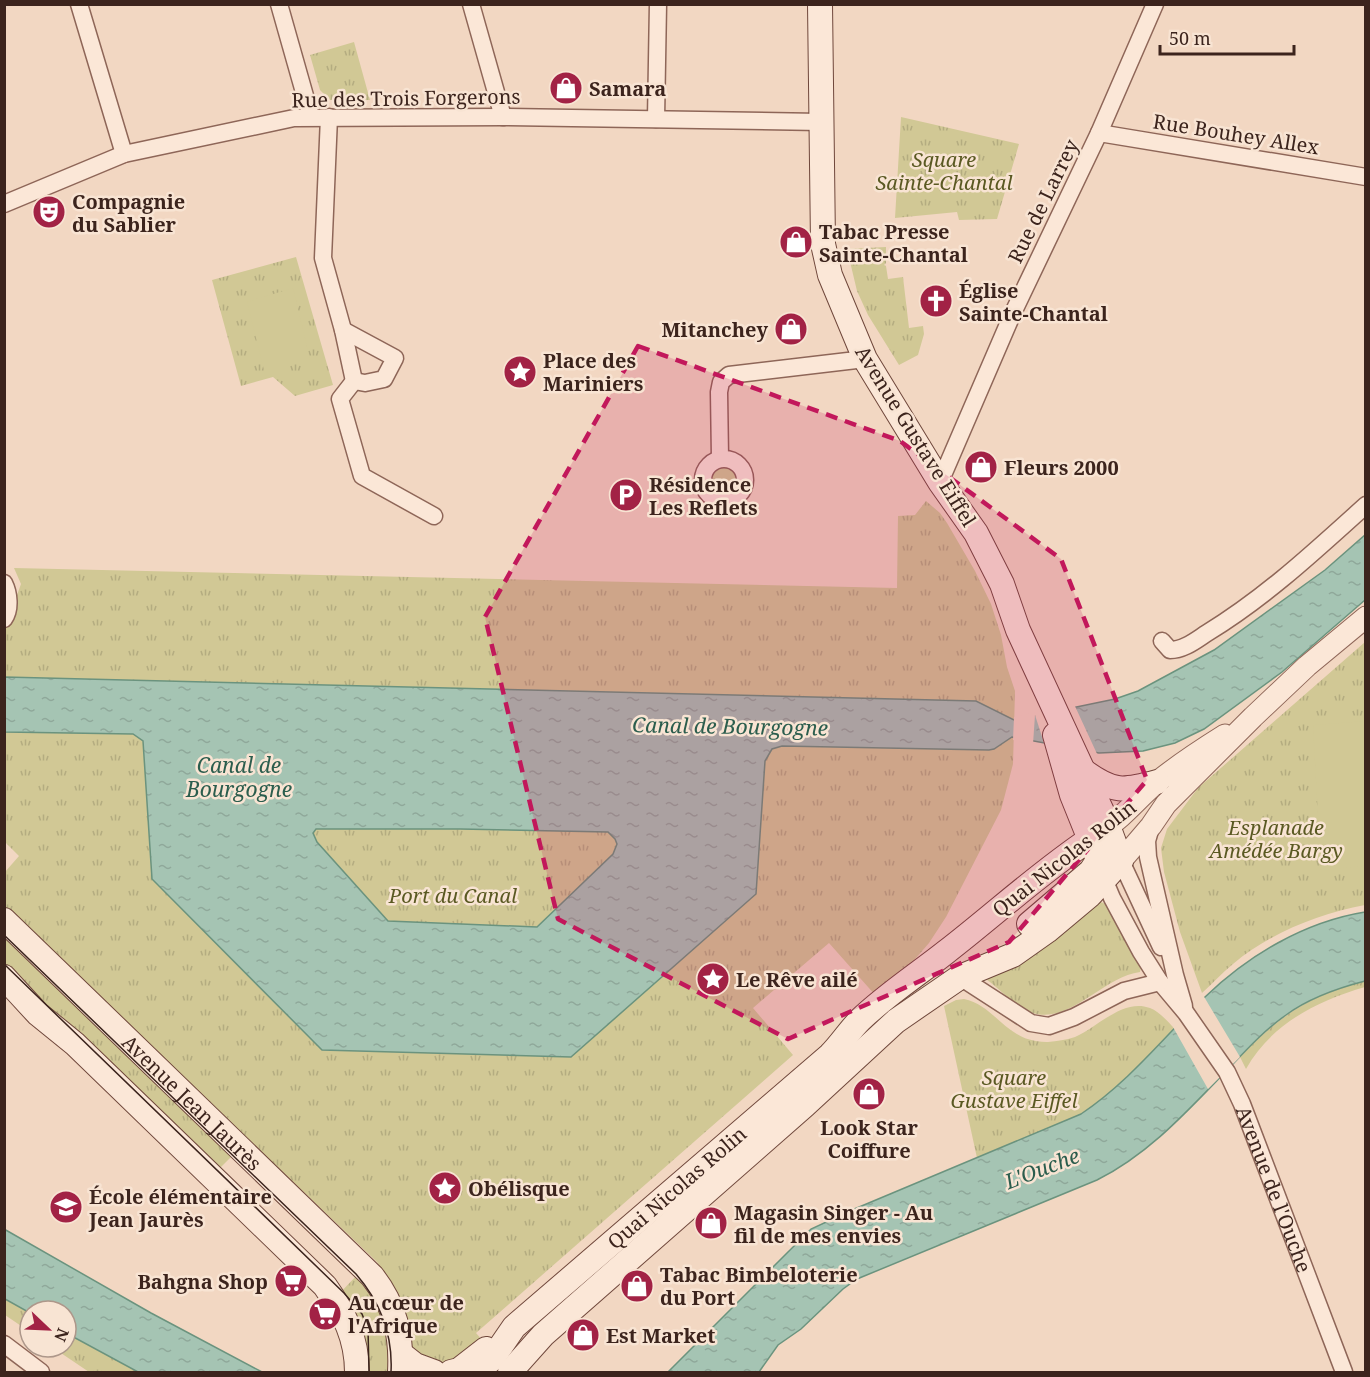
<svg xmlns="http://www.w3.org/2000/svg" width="1370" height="1377" viewBox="0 0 1370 1377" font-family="'Noto Serif',serif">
  <defs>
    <pattern id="grass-tufts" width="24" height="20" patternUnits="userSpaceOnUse" patternTransform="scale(1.5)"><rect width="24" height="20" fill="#d1c895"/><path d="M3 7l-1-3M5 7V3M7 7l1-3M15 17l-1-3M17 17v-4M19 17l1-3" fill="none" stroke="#b4ac80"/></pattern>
    <pattern id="water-ripples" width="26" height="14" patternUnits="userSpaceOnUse" patternTransform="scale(1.5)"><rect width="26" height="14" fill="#a5c4b3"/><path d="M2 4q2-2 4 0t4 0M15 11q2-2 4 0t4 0" fill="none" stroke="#8fa89a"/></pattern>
  </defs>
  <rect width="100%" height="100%" fill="#f2d7c2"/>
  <path fill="url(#grass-tufts)" d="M 354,42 L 370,100 L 330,100 L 320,90 L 310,55 Z
    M 901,117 L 1019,144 L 997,219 L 959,220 L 957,212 L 895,218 Z
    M 886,247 L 886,263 L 884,265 L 886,266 L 888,279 L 903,277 L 909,328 L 923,326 L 924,334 L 918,355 L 899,365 L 868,315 L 857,291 L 847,249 Z
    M 296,257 L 333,385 L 295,396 L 273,377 L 241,386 L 212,280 Z
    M709 481a14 14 0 1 1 28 0a14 14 0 1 1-28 0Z
    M 926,501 L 940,513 L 947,523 L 975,571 L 991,604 L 1001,635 L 1007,667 L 1015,691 L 1013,764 L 1001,810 L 946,917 L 929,943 L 903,973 L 876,996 L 829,943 L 753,1008 L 793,1055 L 476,1333 L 484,1342 L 461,1360 L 433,1366 L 413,1353 L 396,1305 L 396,1291 L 377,1262 L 251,1142 L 232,1133 L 5,914 L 5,872 L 19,856 L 5,842 L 4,631 L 21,584 L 14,568 L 897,588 L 898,516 L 915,515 Z
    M 1365,642 L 1365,905 C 1318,914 1270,933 1233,964 C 1222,973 1212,984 1202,993 L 1180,932 L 1164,872 L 1161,848 L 1167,829 L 1198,788 Z
    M 1096,900 L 1108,905 L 1141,967 L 1140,972 C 1102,977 1068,1027 1030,1012 C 1014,1006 1000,989 986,979 Z
    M 4,930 L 235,1153 L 216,1172 L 5,967 Z
    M 1365,981 L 1365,987 C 1317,1001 1271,1024 1246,1069 L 1240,1057 C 1279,1016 1310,995 1365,981 Z
    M 964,999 C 997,1006 1006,1043 1048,1042 C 1057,1041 1066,1040 1075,1037 C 1098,1027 1123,998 1150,1008 C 1160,1012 1168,1022 1175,1029 C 1146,1059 1119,1091 1083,1113 C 1051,1132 1012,1144 977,1158 L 944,1006 L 956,1000 Z
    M 359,1273 L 384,1307 L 393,1372 L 364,1372 L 339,1294 Z
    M 4,1299 L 30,1313 L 30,1332 L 5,1315 Z
    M 66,1333 L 138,1372 L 89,1372 L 52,1347 L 66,1347 Z"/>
  <path fill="#d1c895" d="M 293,288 L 310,359 L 265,374 L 247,302 Z
    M 1365,721 L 1365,866 L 1321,870 L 1313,725 Z"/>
  <path fill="url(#water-ripples)" stroke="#6b937e" stroke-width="1.5" fill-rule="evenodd" d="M 1365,535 L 1365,600 L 1282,672 L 1204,729 L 1175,743 L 1143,751 L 1099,753 L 1012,737 L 994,749 L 989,750 L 782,746 L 772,749 L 765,761 L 756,894 L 571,1057 L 322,1050 L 152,879 L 143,741 L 133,734 L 5,732 L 5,677 L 976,701 L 1014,720 L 1115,699 L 1138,691 L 1214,650 L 1325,570 ZM 316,829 L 460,829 L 608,832 L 615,839 L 617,844 L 613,854 L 537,927 L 388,921 L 317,842 L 313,833 Z
    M 1365,912 L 1365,981 C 1338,988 1309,998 1286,1015 C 1266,1029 1249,1047 1232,1065 C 1190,1108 1151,1153 1097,1180 L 857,1279 L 843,1289 L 801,1329 L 778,1345 L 759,1372 L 668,1372 L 811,1229 L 852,1210 L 1081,1114 C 1129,1082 1164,1037 1205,997 C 1249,955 1304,922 1365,912 Z
    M 4,1229 L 151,1313 L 262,1372 L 138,1372 L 66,1333 L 66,1311 L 30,1311 L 30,1313 L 5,1299 Z"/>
  <path fill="#f2d7c2" d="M 1074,704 L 1098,756 L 1045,746 L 1035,715 L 1033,744 L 1013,740 L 1014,717 Z
    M 1203,995 L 1240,1057 L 1208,1089 L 1173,1027 Z"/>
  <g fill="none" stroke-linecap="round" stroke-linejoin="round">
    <g stroke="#8e6658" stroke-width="19">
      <g id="minor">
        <path d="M 79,4 L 124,154"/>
        <path d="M 279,4 L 311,117"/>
        <path d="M 471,4 L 503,117"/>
        <path d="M 329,117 L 323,258 L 343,330 L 354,381"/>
        <path d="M 656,119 L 658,4"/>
        <path d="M 1099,133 L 1366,177"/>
        <path d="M 4,204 L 124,154 L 294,118 L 503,117 L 821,122"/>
        <path d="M 343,330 L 395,358 L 384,379 L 365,383 L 354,381"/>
        <path d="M 354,381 L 340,399 L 362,476 L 434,516"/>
        <path d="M 720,458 L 719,392 L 721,382 L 729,375 L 865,359"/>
        <circle cx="724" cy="480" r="21"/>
        <path d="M 940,482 L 1012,315 L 1099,133 L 1155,4"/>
        <path d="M 4,583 C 9,593 11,609 4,619"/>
        <path d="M 1162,641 L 1170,650 C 1184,650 1196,640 1207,633 C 1266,597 1315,551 1366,505"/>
        <path d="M 1151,827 L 1147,841 L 1148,857 L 1175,975 L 1184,1006"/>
        <path d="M 1121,861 L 1161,947"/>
        <path id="s1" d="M 1104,879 L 1112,898 L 1141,952 L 1160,982 L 1186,1013 L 1227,1072 L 1242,1104 L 1344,1372"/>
        <path d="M 960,977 L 1031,1023 L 1049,1026 L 1074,1017 L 1124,991 L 1160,982"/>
        <path d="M 4,1344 L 41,1372"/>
      </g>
    </g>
    <g stroke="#8e6658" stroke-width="23">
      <path id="tertiary" d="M 1096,835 C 1119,822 1136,800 1156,783 C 1178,765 1201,750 1225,735
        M 1121,861 L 1151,826 L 1166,804 L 1253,717 L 1307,666 L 1366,617"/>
    </g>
    <g stroke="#6f473b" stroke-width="26">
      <g id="secondary">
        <path d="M 1055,735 L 1072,795 L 1095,852"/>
        <path d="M 1085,772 C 1114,793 1123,791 1157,782"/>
        <path id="s2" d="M 4,920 L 372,1276 C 395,1305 402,1336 400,1372"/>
        <path d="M 1029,924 L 1091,871 L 1103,853 L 1109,828"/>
        <path d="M 4,977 L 38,1014 L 75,1044 L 325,1286 C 344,1313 357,1338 357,1372"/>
        <path d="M 401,1354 L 415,1365 L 434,1372"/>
        <path d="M 451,1372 L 459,1370 L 486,1349"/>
        <path id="s3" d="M 477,1372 L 492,1359 L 514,1327 L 830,1055 C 841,1044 849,1031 860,1020 C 886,995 917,975 946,952 C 994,915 1039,873 1090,839"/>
        <path d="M 510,1372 L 543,1335 L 805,1105 L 896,1021 L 960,977 L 1013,955 L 1047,931 L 1090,895 L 1121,861 L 1105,818 L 1018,630 L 1002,584 L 976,533 L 940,482 L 865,359 L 830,275 L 823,244 L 820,4"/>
      </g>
    </g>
    <use href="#minor" stroke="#fbe7d7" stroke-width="16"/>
    <use href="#tertiary" stroke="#fbe7d7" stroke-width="21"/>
    <use href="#secondary" stroke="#fbe7d7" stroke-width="24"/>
    <path stroke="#3c241d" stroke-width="1.5" d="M 4,935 L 356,1274 C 381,1303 393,1334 391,1372
      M 4,964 L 344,1293 L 362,1314 L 368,1329 L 369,1372"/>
  </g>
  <path fill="#c2185b" fill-opacity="0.2" stroke="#c2185b" stroke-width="4.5" stroke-dasharray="12 8" stroke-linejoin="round" d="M 638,346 L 900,441 L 1061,559 L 1147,780 L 1009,942 L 788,1039 L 558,919 L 485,617 Z"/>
  <defs>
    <g id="shop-disc" transform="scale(1.725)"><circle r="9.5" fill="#a22245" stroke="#f8e4d3"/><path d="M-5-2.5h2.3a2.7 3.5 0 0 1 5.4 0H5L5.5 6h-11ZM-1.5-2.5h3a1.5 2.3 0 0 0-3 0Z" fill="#fff"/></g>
    <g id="theatre-disc" transform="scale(1.725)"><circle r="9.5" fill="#a22245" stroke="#f8e4d3"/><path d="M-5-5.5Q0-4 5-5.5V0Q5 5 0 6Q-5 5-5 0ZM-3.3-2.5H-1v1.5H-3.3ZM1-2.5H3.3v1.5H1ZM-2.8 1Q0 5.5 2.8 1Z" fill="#fff"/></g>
    <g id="church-disc" transform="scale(1.725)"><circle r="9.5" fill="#a22245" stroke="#f8e4d3"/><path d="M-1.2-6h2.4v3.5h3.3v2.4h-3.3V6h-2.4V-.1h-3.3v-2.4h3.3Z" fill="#fff"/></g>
    <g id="sight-disc" transform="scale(1.725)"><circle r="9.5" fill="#a22245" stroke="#f8e4d3"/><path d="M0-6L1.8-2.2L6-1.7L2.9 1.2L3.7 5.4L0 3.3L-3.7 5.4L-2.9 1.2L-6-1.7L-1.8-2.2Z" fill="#fff"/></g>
    <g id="parking-disc" transform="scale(1.725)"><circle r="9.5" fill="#a22245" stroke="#f8e4d3"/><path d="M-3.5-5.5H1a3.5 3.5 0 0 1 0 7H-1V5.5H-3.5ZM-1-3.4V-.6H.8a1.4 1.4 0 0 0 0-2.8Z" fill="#fff"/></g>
    <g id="school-disc" transform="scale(1.725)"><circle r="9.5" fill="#a22245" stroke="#f8e4d3"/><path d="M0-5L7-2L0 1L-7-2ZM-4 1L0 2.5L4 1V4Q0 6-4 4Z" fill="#fff"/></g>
    <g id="supermarket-disc" transform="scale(1.725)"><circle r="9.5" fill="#a22245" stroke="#f8e4d3"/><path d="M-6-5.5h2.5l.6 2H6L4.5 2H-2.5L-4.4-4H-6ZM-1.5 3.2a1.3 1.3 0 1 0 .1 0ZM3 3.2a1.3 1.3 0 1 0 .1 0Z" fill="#fff"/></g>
  </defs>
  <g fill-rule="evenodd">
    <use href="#shop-disc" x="566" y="88"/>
    <use href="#theatre-disc" x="49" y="212"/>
    <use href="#shop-disc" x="796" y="242"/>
    <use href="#church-disc" x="936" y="301"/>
    <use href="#shop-disc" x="791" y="329"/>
    <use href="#sight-disc" x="520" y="372"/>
    <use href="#shop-disc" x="981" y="467"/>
    <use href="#parking-disc" x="626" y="495"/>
    <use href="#sight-disc" x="713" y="979"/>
    <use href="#shop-disc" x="869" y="1094"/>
    <use href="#sight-disc" x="445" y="1188"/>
    <use href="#school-disc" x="66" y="1207"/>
    <use href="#shop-disc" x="711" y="1223"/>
    <use href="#supermarket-disc" x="291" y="1281"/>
    <use href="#shop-disc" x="637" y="1286"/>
    <use href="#supermarket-disc" x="325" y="1314"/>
    <use href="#shop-disc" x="583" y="1335"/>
  </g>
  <g text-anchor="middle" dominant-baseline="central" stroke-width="5" stroke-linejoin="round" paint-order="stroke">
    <g font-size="20" font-weight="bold" fill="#3c241d" stroke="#f8e4d3" text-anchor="start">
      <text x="589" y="88">Samara</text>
      <text x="72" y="201">Compagnie<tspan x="72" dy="23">du Sablier</tspan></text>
      <text x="819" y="231">Tabac Presse<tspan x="819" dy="23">Sainte-Chantal</tspan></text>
      <text x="959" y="290">Église<tspan x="959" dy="23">Sainte-Chantal</tspan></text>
      <text x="768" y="329" text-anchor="end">Mitanchey</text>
      <text x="543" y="360">Place des<tspan x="543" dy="23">Mariniers</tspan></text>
      <text x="1004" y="467">Fleurs 2000</text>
      <text x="649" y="484">Résidence<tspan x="649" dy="23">Les Reflets</tspan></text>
      <text x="736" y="979">Le Rêve ailé</text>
      <text x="869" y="1127" text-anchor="middle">Look Star<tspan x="869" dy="23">Coiffure</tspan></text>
      <text x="468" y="1188">Obélisque</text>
      <text x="89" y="1196">École élémentaire<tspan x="89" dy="23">Jean Jaurès</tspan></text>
      <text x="734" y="1212">Magasin Singer - Au<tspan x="734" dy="23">fil de mes envies</tspan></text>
      <text x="660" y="1274">Tabac Bimbeloterie<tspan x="660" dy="23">du Port</tspan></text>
      <text x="268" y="1281" text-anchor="end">Bahgna Shop</text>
      <text x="348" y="1302">Au cœur de<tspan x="348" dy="23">l'Afrique</tspan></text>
      <text x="606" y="1335">Est Market</text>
    </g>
    <g font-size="20" fill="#3c241d" stroke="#f8e4d3">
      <text transform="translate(406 98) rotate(-1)">Rue des Trois Forgerons</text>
      <text transform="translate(1236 134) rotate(9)">Rue Bouhey Allex</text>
      <text transform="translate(1043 201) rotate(-64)">Rue de Larrey</text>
      <text transform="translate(916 436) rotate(58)">Avenue Gustave Eiffel</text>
      <text transform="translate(1064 858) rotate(-38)">Quai Nicolas Rolin</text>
      <text stroke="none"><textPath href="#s2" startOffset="262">Avenue Jean Jaurès</textPath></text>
      <text stroke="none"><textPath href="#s3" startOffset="273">Quai Nicolas Rolin</textPath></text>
      <text stroke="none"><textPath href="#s1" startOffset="356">Avenue de l'Ouche</textPath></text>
    </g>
    <g font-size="20" font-style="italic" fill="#5a5922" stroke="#f8e4d3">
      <text x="944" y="159">Square<tspan x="944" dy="23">Sainte-Chantal</tspan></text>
      <text x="1276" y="827">Esplanade<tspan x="1276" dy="23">Amédée Bargy</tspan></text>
      <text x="453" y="895">Port du Canal</text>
      <text x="1014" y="1077">Square<tspan x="1014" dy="23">Gustave Eiffel</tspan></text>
    </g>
    <g font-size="21" font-style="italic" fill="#2b5d4d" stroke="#f8e4d3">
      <text transform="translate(730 726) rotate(1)">Canal de Bourgogne</text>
      <text x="239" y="765">Canal de<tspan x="239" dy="24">Bourgogne</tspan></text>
      <text transform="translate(1042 1168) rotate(-21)">L'Ouche</text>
    </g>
  </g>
  <rect width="1370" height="1377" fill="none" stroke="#3c241d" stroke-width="12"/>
  <g transform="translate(48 1329) rotate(113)"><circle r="28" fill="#f8e4d3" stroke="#ad978a" stroke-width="1.5"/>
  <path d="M0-4.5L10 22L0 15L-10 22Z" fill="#a22245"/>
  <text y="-9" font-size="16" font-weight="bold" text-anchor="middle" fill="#3c241d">N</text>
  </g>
  <path d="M1160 45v9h134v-9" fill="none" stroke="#3c241d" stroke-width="3"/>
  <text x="1169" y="45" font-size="18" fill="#3c241d" stroke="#f8e4d3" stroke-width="4.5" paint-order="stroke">50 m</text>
</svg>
